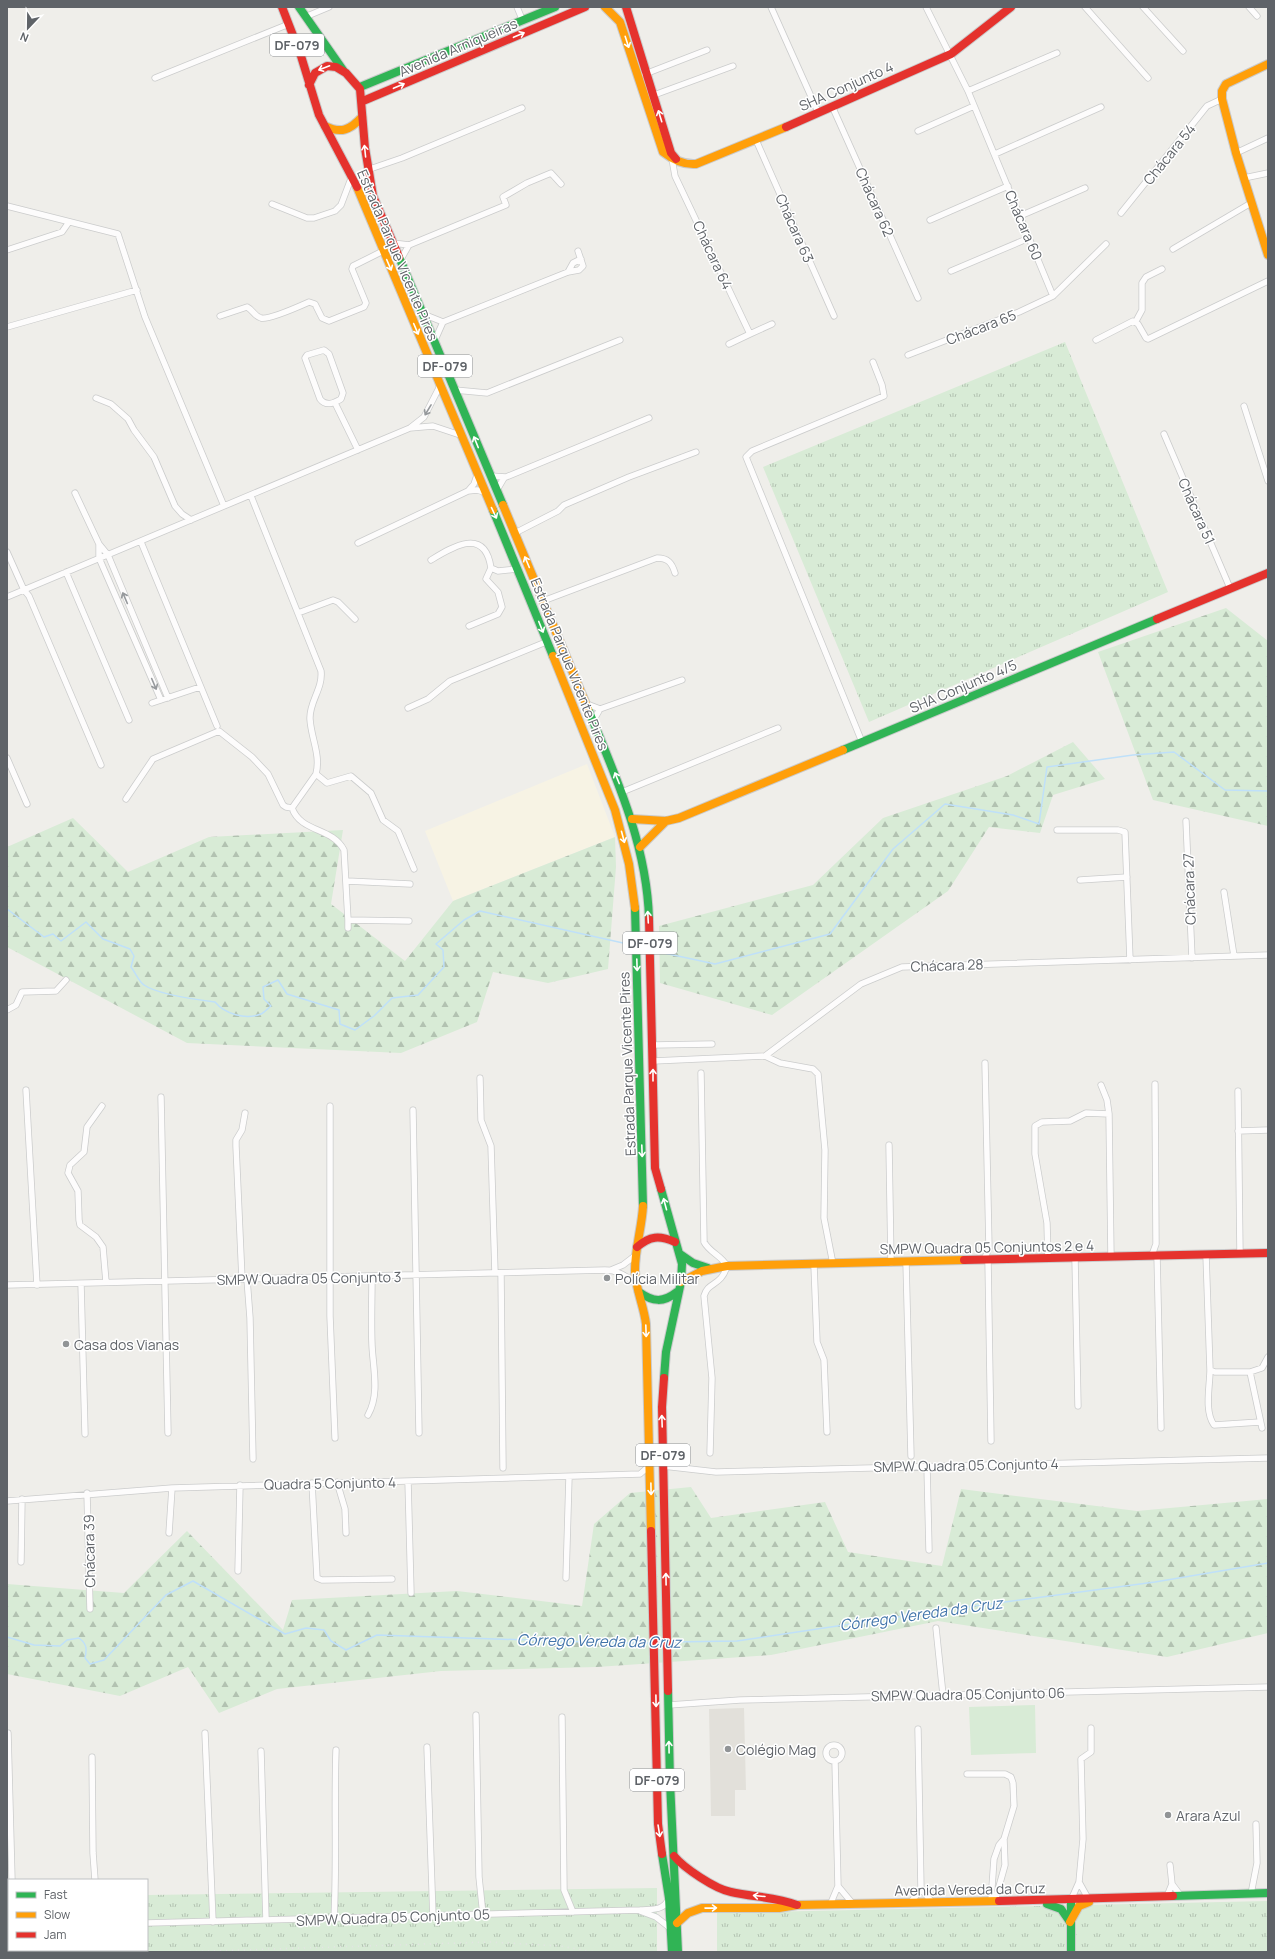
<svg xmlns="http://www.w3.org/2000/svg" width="1275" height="1959" viewBox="0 0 1275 1959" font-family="Manrope,sans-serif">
  <defs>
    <pattern id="grass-tufts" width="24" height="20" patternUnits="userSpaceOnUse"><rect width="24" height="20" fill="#d8ebd6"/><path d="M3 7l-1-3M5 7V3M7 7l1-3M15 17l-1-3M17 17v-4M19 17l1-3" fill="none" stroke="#b2c2b1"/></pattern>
    <pattern id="forest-firs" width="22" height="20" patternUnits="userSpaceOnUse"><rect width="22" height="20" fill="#d8ebd6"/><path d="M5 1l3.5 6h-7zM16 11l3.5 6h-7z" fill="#b2c2b1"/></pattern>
  </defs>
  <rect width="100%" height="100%" fill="#efeeea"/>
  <path fill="#f7f3e4" d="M 587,764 L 615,837 L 453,901 L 425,831 Z"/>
  <path fill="#e2e0da" d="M 744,1708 L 746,1790 L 735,1790 L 735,1816 L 711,1816 L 709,1709 Z"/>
  <path fill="url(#grass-tufts)" d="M 1065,342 L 1168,592 L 869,722 L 763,467 Z
    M 657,1888 L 657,1952 L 7,1952 L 7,1898 L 9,1897 L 9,1950 L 147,1950 L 147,1895 Z
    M 1268,1901 L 1268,1952 L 717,1952 L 717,1913 Z"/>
  <path fill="url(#forest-firs)" d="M 1226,608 L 1268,641 L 1268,826 L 1153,800 L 1098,652 Z
    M 1073,742 L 1105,779 L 1053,795 L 1040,833 L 989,827 L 948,891 L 772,1015 L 660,983 L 659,926 L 813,885 L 883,818 L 1007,776 Z
    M 73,818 L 128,872 L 209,837 L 343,830 L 331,904 L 405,961 L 453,901 L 615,837 L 616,867 L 608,969 L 548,983 L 493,972 L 477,1022 L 401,1053 L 187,1043 L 7,947 L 7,847 Z
    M 691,1487 L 711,1518 L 825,1502 L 848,1552 L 942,1566 L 961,1489 L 1137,1511 L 1268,1499 L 1268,1633 L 1167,1657 L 938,1621 L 771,1655 L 597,1667 L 441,1671 L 277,1689 L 219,1713 L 188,1667 L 120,1696 L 7,1674 L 7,1584 L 124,1593 L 187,1531 L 283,1630 L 292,1600 L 457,1591 L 582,1606 L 594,1524 L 630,1493 Z"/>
  <path fill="#d8ebd6" d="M 1035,1705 L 1036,1753 L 971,1755 L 969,1707 Z"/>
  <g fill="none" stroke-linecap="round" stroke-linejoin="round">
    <path stroke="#bfe0f9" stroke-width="1.5" d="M 7,909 L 44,937 L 53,934 L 61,941 L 86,922 L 103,939 L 130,949 L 134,956 L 131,967 C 135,972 139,982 144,985 C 157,994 199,1000 215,1002 C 225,1014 245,1020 261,1014 C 264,1013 268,1008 271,1006 L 264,999 L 263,987 L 278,980 L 287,994 L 339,1010 L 340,1024 L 355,1030 L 374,1016 L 392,998 L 418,995 L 444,967 L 443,950 L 436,944 L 464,920 L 480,911 L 632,945
      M 642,948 L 643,948
      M 656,951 L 657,951
      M 664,953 L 715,964 L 830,934 L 893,849 L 945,804 L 1013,815 L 1039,824 L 1047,767 L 1133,755 L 1174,752 L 1225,790 L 1268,791
      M 7,1637 L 34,1645 L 60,1646 L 67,1640 L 79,1638 C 87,1644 87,1649 85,1658 L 90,1664 L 104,1660 L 166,1595 L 193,1581 L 285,1634 L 306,1628 L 324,1630 L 331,1641 L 346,1650 L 377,1635 L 617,1643 L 650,1643
      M 670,1642 L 737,1641 L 951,1609 L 1155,1582 L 1268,1563
      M 656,1643 L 664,1642"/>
    <g stroke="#cbcccc" stroke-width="7">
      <path id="street" d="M 517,7 L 522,19
        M 771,7 L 818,112
        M 926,7 L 968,91 L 1053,296
        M 1085,7 L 1148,78
        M 1143,7 L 1183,51
        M 1249,7 L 1257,16
        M 305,17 L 329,7
        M 645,74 L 707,50
        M 155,78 L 289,24
        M 968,91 L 1057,53
        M 654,95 L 733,66
        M 832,106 L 918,298
        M 918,131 L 974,106
        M 756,140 L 834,316
        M 1236,153 L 1268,138
        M 995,154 L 1101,107
        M 672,159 L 675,176 L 750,334 L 729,344
        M 367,170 L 402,158 L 522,108
        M 1244,178 L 1268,173
        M 272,204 L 307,218 L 314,218 L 335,211 L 341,205 L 352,176
        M 7,206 L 118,234 L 145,317 L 224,506
        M 1121,213 L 1207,106 L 1222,99
        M 1020,216 L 1085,188
        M 930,220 L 1008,186
        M 393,243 L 409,245 L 506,205 L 503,197 L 527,183 L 551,173 L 561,184
        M 1173,249 L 1251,203
        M 7,250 L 62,232 L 69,222
        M 401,259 L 409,245
        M 951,271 L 1029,238
        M 568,272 L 573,263 L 581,259
        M 423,314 L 443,322
        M 220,316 L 247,307 C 253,310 254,316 261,318 C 269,320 300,306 309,302 L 315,304 L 322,318 L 329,321 L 364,307 L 366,303 L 352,269 L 353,266 L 383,251
        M 1136,321 L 1142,310 L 1142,283 L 1146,277 L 1162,269
        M 7,327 L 137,290
        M 750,334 L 772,324
        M 435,340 L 443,322 L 568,272 L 579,270 L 583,266 L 578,251
        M 1096,340 L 1133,321 L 1138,324 L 1146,338 L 1148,339 L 1268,281
        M 324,350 L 329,354 L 343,393 L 341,399 C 334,403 326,407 320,399 L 305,358 L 307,355 Z
        M 908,355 L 1019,312 L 1053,296 L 1106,244
        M 455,390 L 487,393 L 620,340
        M 96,398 L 111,404 L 128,419 L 134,430 L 154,457 L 175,506 L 182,514 L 191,520
        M 335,403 L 358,450
        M 1244,406 L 1268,481
        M 410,428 L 433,426 L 460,435
        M 1164,434 L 1230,588
        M 490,476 L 506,477 L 649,418
        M 497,490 L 504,478
        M 468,491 L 474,484 L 477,475
        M 75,493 L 99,544 L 108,555 L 168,698
        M 251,496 L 321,671 C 323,689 309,702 310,719 C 311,738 321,755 316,774 L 292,808
        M 515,533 L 558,511 L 564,505 L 629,477 L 696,452
        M 141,542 L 217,726
        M 358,543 L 468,491 L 477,490 L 484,492
        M 99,544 L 99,558 L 161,700
        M 7,552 L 24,590 L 29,596 L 101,765
        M 431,560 C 454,546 485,527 491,568 L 486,579 L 498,592 L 502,607 L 498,614 L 469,626
        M 491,568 L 498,571 L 517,569
        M 66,572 L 129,720
        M 7,597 L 410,428 L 424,417 L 440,386
        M 543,601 L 657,558 C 668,558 672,563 675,573
        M 298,613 L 333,600 L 338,602 L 355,619
        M 152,703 L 200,687
        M 587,704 L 600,709
        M 408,708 L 428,699 L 450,681 L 546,642
        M 593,721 L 600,709 L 682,680
        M 862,742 L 746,457 L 752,451 L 884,396 L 882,385 L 873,362
        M 7,758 L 27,804
        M 316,774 L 327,783 L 351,776 L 371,793 L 383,820 L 398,831 L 414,869
        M 622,792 L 778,728
        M 126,799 L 153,759 L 219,731 L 252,757 L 268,774 L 283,805 L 286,807 L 292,808
        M 292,808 C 301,833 332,827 344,850 L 348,920 L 409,921
        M 1186,821 L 1192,958
        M 1057,830 L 1118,830 L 1125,832 L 1130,960
        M 1080,880 L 1127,877
        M 347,881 L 410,884
        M 1224,892 L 1234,956
        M 348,920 L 348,928
        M 7,1010 L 16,1005 L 22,992 L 56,991 L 66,980
        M 653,1045 L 712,1044
        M 765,1056 L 780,1063 L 813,1069 L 818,1074 L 825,1150 L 824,1218 L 833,1264
        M 653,1061 L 765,1056 L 861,984 L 902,967 L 1268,955
        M 701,1073 L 704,1242 C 710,1253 721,1255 727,1266 C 721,1287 708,1281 704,1296 L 712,1378 L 710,1453
        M 480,1078 L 481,1120 L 491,1146 L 495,1273
        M 1101,1085 L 1107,1100 L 1109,1114 L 1111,1257
        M 26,1090 L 37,1285
        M 1238,1091 L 1240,1254
        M 161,1097 L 168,1433
        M 102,1106 L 87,1127 L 84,1152 L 70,1165 L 68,1173 L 78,1191 L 79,1220 L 80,1225 L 96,1237 L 103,1247 L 106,1282
        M 330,1106 L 330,1316 L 335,1438
        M 413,1110 L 419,1433
        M 1238,1131 L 1268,1130
        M 889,1145 L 891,1263
        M 1152,1255 L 1156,1244 L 1155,1084
        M 1157,1255 L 1161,1428
        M 1206,1255 L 1210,1370 L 1215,1372 L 1250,1372 L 1262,1368 L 1268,1357
        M 1075,1258 L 1078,1406
        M 1048,1259 L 1047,1223 L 1035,1154 L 1035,1126 L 1042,1122 L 1070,1121 L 1086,1113 L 1109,1114
        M 984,1260 L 989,1248 L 985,1063
        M 988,1260 L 991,1441
        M 906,1262 L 911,1456
        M 814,1265 L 817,1342 L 824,1360 L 827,1432
        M 611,1270 L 623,1265 L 636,1255
        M 501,1273 L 503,1468
        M 242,1279 L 236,1146 L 236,1140 L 242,1130 L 245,1113
        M 247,1279 L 250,1318 L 253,1459
        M 81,1284 L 85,1434
        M 7,1285 L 605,1270 C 617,1270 627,1276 636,1284
        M 1210,1370 C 1210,1386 1204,1411 1214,1425 L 1260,1422
        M 1250,1372 L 1262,1428
        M 368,1415 C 380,1394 373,1368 372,1345 C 371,1322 372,1299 372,1276
        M 663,1466 L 716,1472 L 1268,1458
        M 927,1466 L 929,1550
        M 408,1481 L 411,1593
        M 337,1482 L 345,1509 L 346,1533
        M 312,1483 L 317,1578 L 322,1580 L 392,1579
        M 87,1493 L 90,1609
        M 7,1501 L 172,1488 L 640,1474 L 650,1465
        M 169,1533 L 172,1488
        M 21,1562 L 22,1499
        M 238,1571 L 240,1485
        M 566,1578 L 569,1477
        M 936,1628 L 943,1695
        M 669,1705 L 740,1700 L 1268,1687
        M 476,1715 L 479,1877 L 483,1915
        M 562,1717 L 564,1890 L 573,1912
        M 918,1729 L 921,1889 L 932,1902
        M 8,1733 L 12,1880
        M 205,1733 L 213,1922
        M826 1753a8 8 0 1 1 16 0a8 8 0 1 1-16 0Z
        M 427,1747 L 433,1917
        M 261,1751 L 266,1920
        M 92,1757 L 93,1853 L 95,1880
        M 967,1774 L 1005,1774 L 1011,1777 L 1013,1783 L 1014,1806 L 1004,1839 L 999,1845 L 994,1859 L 991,1901
        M 1079,1882 L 1089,1900
        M 1172,1884 L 1181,1896
        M 838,1886 L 853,1904
        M 1251,1894 L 1257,1863 L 1256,1824
        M 1167,1896 L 1172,1884 L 1170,1865
        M 1071,1900 L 1079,1882 L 1083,1839 L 1081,1759 L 1091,1752 L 1091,1728
        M 995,1901 L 1005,1865 L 1004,1839
        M 911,1902 L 921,1889
        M 830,1905 L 838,1886 L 835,1761
        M 640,1911 L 656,1917 L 670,1928
        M 334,1919 C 337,1863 334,1806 336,1750
        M 147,1923 L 640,1910 C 651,1909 663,1911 668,1900
        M 7,1927 L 9,1927"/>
    </g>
    <g stroke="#cacacb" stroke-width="10">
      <path id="fast" d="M 299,7 L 343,70
        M 360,87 L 555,7
        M 399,257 L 503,505
        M 493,510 L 553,656
        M 588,709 C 616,777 647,845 649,919
        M 843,750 L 1157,619
        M 635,908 L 643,1206
        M 661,1189 L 682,1264 L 681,1282 L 666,1352 L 664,1378
        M 680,1254 L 693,1263 L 708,1268
        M 639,1292 C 653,1302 663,1303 677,1292
        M 668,1691 L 670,1782 L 678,1952
        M 662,1854 L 669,1898 L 672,1952
        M 1173,1896 L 1268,1893
        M 1071,1900 L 1071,1952
        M 1047,1904 L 1061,1909 L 1070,1922"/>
    </g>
    <g stroke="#cacacb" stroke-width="10">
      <path id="slow" d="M 605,7 L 620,22 L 663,152 C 673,160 683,165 696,164 L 786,127
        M 1268,64 L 1226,84 L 1222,91 L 1222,99 L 1236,153 L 1268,255
        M 325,126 C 341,134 350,130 362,117
        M 357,187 L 493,510
        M 503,505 L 588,709
        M 553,656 L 615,810 L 629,864 L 635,908
        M 632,819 L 666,821 L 679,818 L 843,750
        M 640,847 L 666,821
        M 643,1206 C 642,1227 635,1248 635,1270 C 635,1288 644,1306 646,1324 L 651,1531
        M 681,1282 L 702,1271 L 727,1266 L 964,1260
        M 1070,1922 L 1079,1906 L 1089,1902
        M 677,1923 L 688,1913 L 702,1908 L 779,1908 L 797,1905 L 999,1901"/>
    </g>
    <g stroke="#cacacb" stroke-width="10">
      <path id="jam" d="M 282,7 L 301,56 L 319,115 L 357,187
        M 626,7 L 671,153 L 676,159
        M 309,85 L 315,73 L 327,66 L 336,67 L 346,73 L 360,89 L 365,148 L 373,196 L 399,257
        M 363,101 L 585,7
        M 786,127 L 951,54 L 1011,7
        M 1157,619 L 1268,573
        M 649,919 L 655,1168 L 661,1189
        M 637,1247 C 650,1236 659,1235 675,1242
        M 964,1260 L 1268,1253
        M 664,1378 L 662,1407 L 668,1691
        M 651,1531 L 658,1824 L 662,1854
        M 674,1856 C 684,1868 715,1889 731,1892 C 753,1897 775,1897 797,1905
        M 999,1901 L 1173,1896"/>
    </g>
    <use href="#street" stroke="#fdfcfc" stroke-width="5.5"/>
    <use href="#fast" stroke="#30b455" stroke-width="8"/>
    <use href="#slow" stroke="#ff9f0a" stroke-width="8"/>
    <use href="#jam" stroke="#e5322d" stroke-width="8"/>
    <path stroke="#e4e4e4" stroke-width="1.5" stroke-dasharray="1 5" stroke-linecap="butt" d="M 178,1952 L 490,1942 L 560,1946 L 595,1952"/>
  </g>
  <defs><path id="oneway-shaft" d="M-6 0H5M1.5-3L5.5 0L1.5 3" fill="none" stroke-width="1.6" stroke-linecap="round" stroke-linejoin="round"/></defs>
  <g stroke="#fff">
    <use href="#oneway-shaft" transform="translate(519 35) rotate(-23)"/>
    <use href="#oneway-shaft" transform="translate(627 42) rotate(72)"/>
    <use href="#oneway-shaft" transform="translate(324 68) rotate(159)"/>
    <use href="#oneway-shaft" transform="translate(399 86) rotate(-23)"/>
    <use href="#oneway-shaft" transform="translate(660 116) rotate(-107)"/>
    <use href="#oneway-shaft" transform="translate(365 151) rotate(-96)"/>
    <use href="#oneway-shaft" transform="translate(389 265) rotate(67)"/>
    <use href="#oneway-shaft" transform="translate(416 329) rotate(67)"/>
    <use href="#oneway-shaft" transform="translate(476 442) rotate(-112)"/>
    <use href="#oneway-shaft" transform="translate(494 513) rotate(65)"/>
    <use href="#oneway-shaft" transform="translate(527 562) rotate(-113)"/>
    <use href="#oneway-shaft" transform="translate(541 627) rotate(68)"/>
    <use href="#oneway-shaft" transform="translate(617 778) rotate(-112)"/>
    <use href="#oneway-shaft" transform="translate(623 837) rotate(75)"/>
    <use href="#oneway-shaft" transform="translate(648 917) rotate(-93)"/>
    <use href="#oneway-shaft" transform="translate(637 965) rotate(88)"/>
    <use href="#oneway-shaft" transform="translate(653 1075) rotate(-90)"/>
    <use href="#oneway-shaft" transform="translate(642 1151) rotate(88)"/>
    <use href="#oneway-shaft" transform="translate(665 1204) rotate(-105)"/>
    <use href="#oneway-shaft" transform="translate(646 1331) rotate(88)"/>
    <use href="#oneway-shaft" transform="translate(662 1421) rotate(-92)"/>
    <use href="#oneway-shaft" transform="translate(651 1489) rotate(89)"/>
    <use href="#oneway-shaft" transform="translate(666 1579) rotate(-91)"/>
    <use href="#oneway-shaft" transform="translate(656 1701) rotate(89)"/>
    <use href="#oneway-shaft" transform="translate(669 1747) rotate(-91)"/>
    <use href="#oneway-shaft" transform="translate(659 1831) rotate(81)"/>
    <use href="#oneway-shaft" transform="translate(759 1896) rotate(-175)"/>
    <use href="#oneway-shaft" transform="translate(711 1908) rotate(-1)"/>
  </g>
  <g stroke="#96999c">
    <use href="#oneway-shaft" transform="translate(428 410) rotate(121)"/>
    <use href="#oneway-shaft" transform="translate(125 598) rotate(-113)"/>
    <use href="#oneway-shaft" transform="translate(154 684) rotate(67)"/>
  </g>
  <g fill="#919496" stroke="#fff" stroke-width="1.5">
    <circle cx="607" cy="1278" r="4"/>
    <circle cx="66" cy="1344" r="4"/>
    <circle cx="728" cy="1749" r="4"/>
    <circle cx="1168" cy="1815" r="4"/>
  </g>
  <g text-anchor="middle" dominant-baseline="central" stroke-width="3" stroke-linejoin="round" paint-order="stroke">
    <g fill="#fff" stroke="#8f9295" stroke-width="1">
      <rect x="270" y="34" width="54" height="22" rx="3"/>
      <rect x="418" y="355" width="54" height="22" rx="3"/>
      <rect x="623" y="932" width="54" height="22" rx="3"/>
      <rect x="636" y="1444" width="54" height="22" rx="3"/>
      <rect x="630" y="1769" width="54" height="22" rx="3"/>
    </g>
    <g font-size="13" font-weight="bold" fill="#5f6368">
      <text x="297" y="45">DF-079</text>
      <text x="445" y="366">DF-079</text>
      <text x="650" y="943">DF-079</text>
      <text x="663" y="1455">DF-079</text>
      <text x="657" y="1780">DF-079</text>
    </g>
    <g font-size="14" fill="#5f6368" stroke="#fff">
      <text transform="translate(458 47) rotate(-23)">Avenida Arniqueiras</text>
      <text transform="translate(846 86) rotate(-24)">SHA Conjunto 4</text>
      <text transform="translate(1169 154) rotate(-51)">Chácara 54</text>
      <text transform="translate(875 202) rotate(66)">Chácara 62</text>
      <text transform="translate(1024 225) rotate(67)">Chácara 60</text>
      <text transform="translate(795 228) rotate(66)">Chácara 63</text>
      <text transform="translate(398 255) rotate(67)">Estrada Parque Vicente Pires</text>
      <text transform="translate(713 255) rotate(65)">Chácara 64</text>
      <text transform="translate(981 327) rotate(-21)">Chácara 65</text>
      <text transform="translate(1197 511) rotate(66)">Chácara 51</text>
      <text transform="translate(570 664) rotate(68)">Estrada Parque Vicente Pires</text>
      <text transform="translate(963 686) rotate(-23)">SHA Conjunto 4/5</text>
      <text transform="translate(1189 889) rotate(-92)">Chácara 27</text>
      <text transform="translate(947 965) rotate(-2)">Chácara 28</text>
      <text transform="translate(627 1064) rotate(-92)">Estrada Parque Vicente Pires</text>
      <text transform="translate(987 1247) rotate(-1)">SMPW Quadra 05 Conjuntos 2 e 4</text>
      <text transform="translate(309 1278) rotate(-1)">SMPW Quadra 05 Conjunto 3</text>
      <text transform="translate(966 1465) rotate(-1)">SMPW Quadra 05 Conjunto 4</text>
      <text transform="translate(330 1483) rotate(-1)">Quadra 5 Conjunto 4</text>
      <text transform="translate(89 1551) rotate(-91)">Chácara 39</text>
      <text transform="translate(968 1694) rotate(-1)">SMPW Quadra 05 Conjunto 06</text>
      <text transform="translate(970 1889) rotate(-1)">Avenida Vereda da Cruz</text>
      <text transform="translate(393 1917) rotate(-2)">SMPW Quadra 05 Conjunto 05</text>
    </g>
    <g font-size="14" fill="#5f6368" stroke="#fff" text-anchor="start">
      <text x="615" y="1278">Polícia Militar</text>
      <text x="74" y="1344">Casa dos Vianas</text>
      <text x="736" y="1749">Colégio Mag</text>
      <text x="1176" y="1815">Arara Azul</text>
    </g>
    <g font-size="15" font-style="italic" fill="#4174aa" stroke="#fff">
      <text transform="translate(921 1614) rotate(-8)">Córrego Vereda da Cruz</text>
      <text transform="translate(599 1641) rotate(1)">Córrego Vereda da Cruz</text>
    </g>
  </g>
  <rect width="1275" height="1959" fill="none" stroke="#5f6368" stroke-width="16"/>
  <rect x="8" y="1879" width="140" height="72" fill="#ffffff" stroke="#bfc1c3"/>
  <rect x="16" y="1892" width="20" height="6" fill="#30b455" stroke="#bfc1c3"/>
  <text x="44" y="1899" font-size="12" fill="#5f6368">Fast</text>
  <rect x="16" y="1912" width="20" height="6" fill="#ff9f0a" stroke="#bfc1c3"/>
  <text x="44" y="1919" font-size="12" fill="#5f6368">Slow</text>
  <rect x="16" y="1932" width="20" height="6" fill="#e5322d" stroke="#bfc1c3"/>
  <text x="44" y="1939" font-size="12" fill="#5f6368">Jam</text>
  <g transform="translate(28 28) rotate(202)" stroke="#ffffff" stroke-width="3" paint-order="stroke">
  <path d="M0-3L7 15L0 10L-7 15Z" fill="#5f6368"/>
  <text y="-6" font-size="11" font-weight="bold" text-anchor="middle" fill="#5f6368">N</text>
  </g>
</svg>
